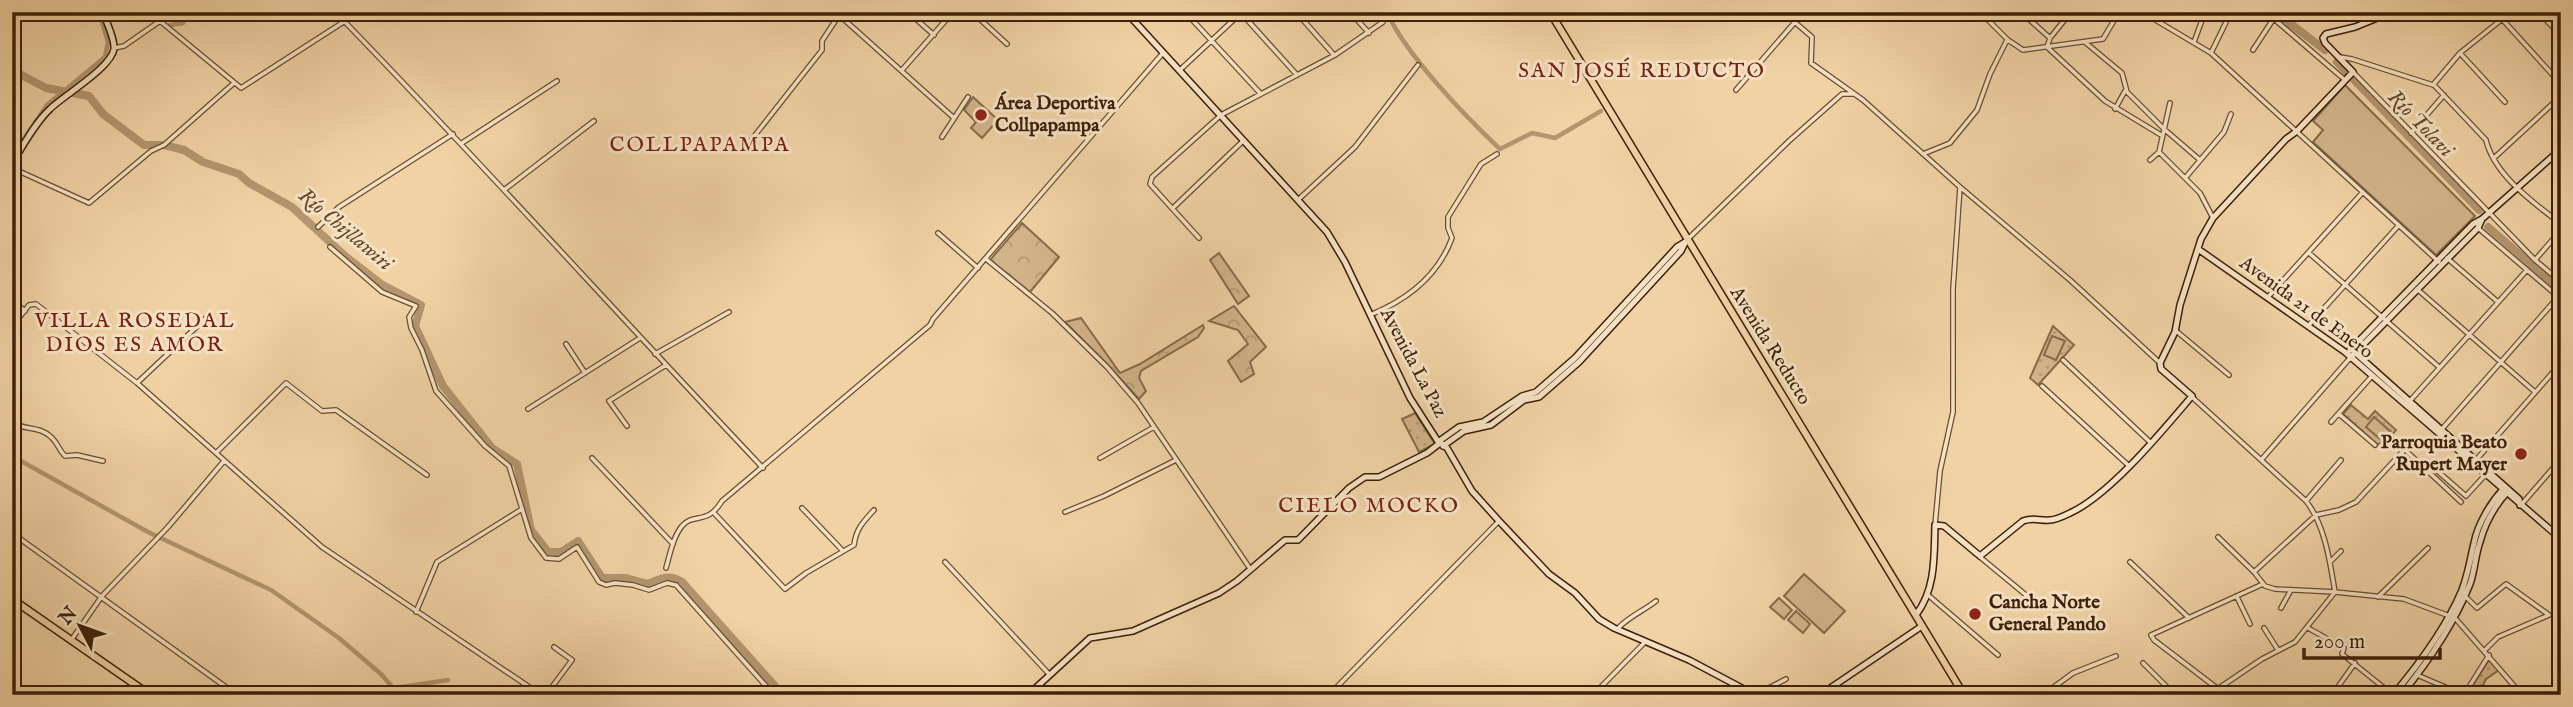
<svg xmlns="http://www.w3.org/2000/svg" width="2573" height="707" viewBox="0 0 2573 707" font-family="'IM FELL English',serif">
  <defs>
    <pattern id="forest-crowns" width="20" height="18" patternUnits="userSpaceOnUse" patternTransform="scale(1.75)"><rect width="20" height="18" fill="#d2b48a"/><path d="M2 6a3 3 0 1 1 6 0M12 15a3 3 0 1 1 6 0" fill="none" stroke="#b59a76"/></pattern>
    <pattern id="park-dots" width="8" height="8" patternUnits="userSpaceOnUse" patternTransform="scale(1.75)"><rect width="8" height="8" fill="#d2b48a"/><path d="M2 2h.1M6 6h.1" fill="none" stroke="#b59a76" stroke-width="1.8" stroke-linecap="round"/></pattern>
  </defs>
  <rect width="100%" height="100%" fill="#f0d2a4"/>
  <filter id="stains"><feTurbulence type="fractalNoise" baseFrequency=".00286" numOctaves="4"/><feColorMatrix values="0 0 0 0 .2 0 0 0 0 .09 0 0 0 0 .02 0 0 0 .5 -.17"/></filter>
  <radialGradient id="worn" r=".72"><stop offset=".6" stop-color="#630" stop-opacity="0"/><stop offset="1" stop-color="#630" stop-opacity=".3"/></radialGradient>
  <path fill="url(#forest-crowns)" stroke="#886a4a" stroke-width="2" d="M 1022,223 L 1059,257 L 1030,292 L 990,260 Z
    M 1219,253 L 1249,296 L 1238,304 L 1210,260 Z
    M 1234,306 L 1266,347 L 1250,362 L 1254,374 L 1241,382 L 1228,361 L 1248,344 L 1238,330 L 1209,321 Z
    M 1081,318 L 1120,373 L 1140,364 L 1203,325 L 1204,328 L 1198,337 L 1141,371 L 1139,378 L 1146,391 L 1139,399 L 1106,363 L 1065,322 Z"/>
  <path fill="url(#park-dots)" stroke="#886a4a" stroke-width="2" d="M 2053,326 L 2074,345 L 2038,385 L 2030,378 Z
    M 2351,405 L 2368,419 L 2375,411 L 2396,430 L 2392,435 L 2389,433 L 2378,445 L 2343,414 Z
    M 1415,413 L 1435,444 L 1419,452 L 1402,419 Z
    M 2489,660 L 2492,661 L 2499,670 L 2486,679 L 2483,685 L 2471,688 Z"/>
  <path fill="#d2b48a" stroke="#886a4a" stroke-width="2" d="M 2345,85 L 2475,216 L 2436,255 L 2313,142 L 2323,130 L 2313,121 Z
    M 973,97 L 998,120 L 982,138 L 971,128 L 976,122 L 964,110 Z
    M 2052,336 L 2065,341 L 2056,360 L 2044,355 Z
    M 2374,417 L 2390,431 L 2381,440 L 2366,427 Z
    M 1804,574 L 1845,611 L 1824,633 L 1784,596 Z
    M 1779,598 L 1792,610 L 1784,619 L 1770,607 Z
    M 1796,611 L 1810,624 L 1803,633 L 1788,620 Z"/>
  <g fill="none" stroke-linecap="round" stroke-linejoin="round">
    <path stroke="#846646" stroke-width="2" d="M 1970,694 L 1971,695"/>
    <path stroke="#b3956f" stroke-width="4.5" d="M 1387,12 C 1405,54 1466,117 1500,149 L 1532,133 L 1555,138 L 1601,111
      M 170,25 L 183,23 L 187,12
      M 12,156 L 47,105 L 105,57 L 108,42 L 99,12
      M 12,456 L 148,532 L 271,590 L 339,638 L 382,675 L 399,695
      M 395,688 L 448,680"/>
    <path stroke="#b3956f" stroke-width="8" d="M 2275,12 L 2325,50
      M 2337,62 L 2479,210
      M 12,70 L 46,88 L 89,96 L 103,114 L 144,145 L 164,145 L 184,150 L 203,162 L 239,174 L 249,183 L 292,207 L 345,256 L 381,284 L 421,305 L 415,326 L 443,386 L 492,448 L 517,464 L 531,530 L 548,552 L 561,552 L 578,541 L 602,578 L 626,578 L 648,584 C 661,578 669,574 682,582 L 783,695
      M 2488,227 L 2561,290"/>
    <g stroke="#6a4c30" stroke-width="6">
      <path id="street" d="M 74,12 L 79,16 L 85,12
        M 908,12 L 934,35
        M 972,12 L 1007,44
        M 1185,12 L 1260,93
        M 1296,12 L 1334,55
        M 1350,12 L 1369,33
        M 1735,12 L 1740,18 L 1747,12
        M 1783,12 L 1812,37 L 1811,63 L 1863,100 L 1960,187 L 1953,289 L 1953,412 L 1940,471 L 1935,525
        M 1980,12 L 2008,40 L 2023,50 L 2103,39 L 2119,12
        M 2021,12 L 2050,38
        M 2142,12 L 2211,53 L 2439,262
        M 2266,12 L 2345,80
        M 2538,12 L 2561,35
        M 1242,14 L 1297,75
        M 839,15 L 954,118
        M 2502,19 L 2561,84
        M 345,22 C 487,169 623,320 763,468
        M 2194,42 L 2205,12
        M 2086,43 L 2122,73 L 2127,92 L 2164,129 L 2200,160
        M 2047,47 L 2105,101 L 2161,135
        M 2047,47 L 2050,38 L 2071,12
        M 114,48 L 124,46 L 160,21 L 241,88 L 359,12
        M 2253,50 L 2274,18
        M 2211,53 L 2231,12
        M 2460,53 L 2505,102
        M 2340,57 L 2352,59 L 2433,85 L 2460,53 L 2511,12
        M 902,70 L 953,12
        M 1180,70 L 1242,12
        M 2353,72 L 2535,260 L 2561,282
        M 2434,85 L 2486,140 C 2494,175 2534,203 2561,224
        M 1736,90 L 1795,22
        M 2115,109 L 2125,91
        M 2411,133 L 2444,95
        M 942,137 L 968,97
        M 752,139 L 822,50 L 822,41 L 841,12
        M 462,143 L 557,81
        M 2159,152 L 2200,193 L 2213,218
        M 1923,154 L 1950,143 L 1977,110 L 1990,74 L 2007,40
        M 2494,158 L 2561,96
        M 2150,160 L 2159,152 L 2170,103
        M 12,168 L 89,203 L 151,151 L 164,145 L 234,83
        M 2186,177 L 2224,132 L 2231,114
        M 1960,187 L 2070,280 L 2160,363
        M 504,190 L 594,121
        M 1299,199 L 1355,147 L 1418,65
        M 1173,208 L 1244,140
        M 318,227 L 339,207 L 453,134
        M 2478,228 L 2561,299
        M 938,233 L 978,268
        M 1199,238 L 1150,184 L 1152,177 L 1221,115 L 1335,55 L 1383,22 L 1385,17 L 1383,12
        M 1688,239 L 1789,141 L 1842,94 L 1853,94
        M 330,247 L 382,292 L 416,306 L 409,317 L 411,328 L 422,350 L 436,391 L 485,446 L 509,466 L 531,538 L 546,558 L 559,559 L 577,547 L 599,582 L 606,585 L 615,583 L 633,585 L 649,590 L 667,583 L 676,585 L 774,695
        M 2309,253 L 2439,367
        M 2447,258 L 2498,302
        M 986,259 L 1052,313 L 1107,367 L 1138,403 L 1251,570
        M 2535,260 L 2561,230
        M 2417,289 L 2535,392
        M 2268,297 L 2363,192
        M 12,300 L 25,311
        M 1370,315 C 1407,300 1438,276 1452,238 L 1448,228 L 1448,217 L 1481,164 L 1497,154
        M 2308,326 L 2399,225
        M 12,327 L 29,305 L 36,304 L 137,383 L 322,547 L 541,695
        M 2175,330 L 2229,375
        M 566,344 L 585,373
        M 655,354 L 729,312
        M 2063,360 L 2151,443
        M 137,383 L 206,318
        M 2042,386 L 2128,465
        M 2192,397 L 2306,501 C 2325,525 2330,562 2335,592 L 2295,642 L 2262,659 L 2219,688
        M 2409,402 L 2527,270
        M 528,409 L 640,338
        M 2339,414 L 2375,445
        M 2331,422 L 2372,376
        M 12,423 C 25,430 40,426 51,437 C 57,442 59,450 65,456 L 77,455 L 103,461
        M 627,426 L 609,401 L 666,365
        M 2442,429 L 2558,297
        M 2390,436 L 2461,502
        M 216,453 L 286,383 L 322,411 L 336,410 L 427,475
        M 592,458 L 673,544
        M 1100,458 L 1154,427
        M 2262,459 L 2350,358
        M 2476,460 L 2561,363
        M 2420,463 L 2434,468 L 2466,496
        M 2466,496 L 2487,473
        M 2306,501 L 2341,460
        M 2521,505 L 2561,459
        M 802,508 L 842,550
        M 1065,512 L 1104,496 L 1176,460
        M 715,514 L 785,589 L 806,573 L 854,545 C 856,529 863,522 874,510
        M 12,533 L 237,695
        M 2218,537 L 2254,572 L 2265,586 L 2275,589 L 2335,592 L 2404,599 L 2455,618 L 2522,695
        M 1980,557 L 2032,600
        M 945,562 L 1049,674
        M 2130,562 L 2189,618
        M 2330,562 L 2341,551
        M 666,568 C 670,554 673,537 682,526 C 694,512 707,526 722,501 L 930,325 L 933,319 L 1163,53
        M 2254,572 L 2316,515 L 2339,510 L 2356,502 L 2405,449
        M 1928,595 L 1998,655
        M 2465,596 L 2477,608 L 2506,584 L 2549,615
        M 2237,597 L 2250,624
        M 2378,597 L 2428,548
        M 2281,608 L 2291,590
        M 416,612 L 437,562 L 522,509
        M 2264,628 L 2278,650
        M 2308,628 L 2344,648 L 2342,654 L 2393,695
        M 1617,630 C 1623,620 1645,610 1656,601
        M 72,639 L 102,596 L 168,527 L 224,461
        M 2485,650 L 2498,637 L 2549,615
        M 2143,663 L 2175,695
        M 2417,675 L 2464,695
        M 546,695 L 572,660 L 554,647
        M 1329,695 L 1499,521
        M 1593,695 L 1645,642
        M 1762,695 L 1765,690 L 1786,679
        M 2043,695 L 2073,673 L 2116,656
        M 2226,695 L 2154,640 L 2151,635 L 2263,584
        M 2332,695 L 2355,663
        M 2464,695 L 2489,655
        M 2552,695 L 2561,688"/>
    </g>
    <g stroke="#3e1f09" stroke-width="8">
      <path id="secondary" d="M 1126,12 L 1327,232 L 1345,262 L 1410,398 L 1437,440 L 1447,448 L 1472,491 L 1499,521 L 1549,574 L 1575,593 L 1599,619 L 1614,628 L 1689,660 L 1755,695
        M 12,163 C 24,145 34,124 50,109 C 64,95 111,68 114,49 C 115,38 106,22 103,12
        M 12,188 L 15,200 L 12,210
        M 2198,249 L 2345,352 L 2561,539
        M 2351,349 L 2519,499 L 2520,505
        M 2350,350 L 2473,224 L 2482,219
        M 2350,358 L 2478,228 L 2482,219 L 2561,149
        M 1438,442 L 1459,427 L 1483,422 L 1522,396 L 1536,392 L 1575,358 L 1677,247 L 1687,241
        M 1443,446 L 1464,431 L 1491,425 L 1524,400 L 1539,397 L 1579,362 L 1681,251 L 1685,243
        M 1916,615 C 1936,588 1934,557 1935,525 L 1944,526 L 1980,556 L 2023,521 C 2033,517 2040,521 2050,520 C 2056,520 2064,516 2070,513 C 2110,495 2163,430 2192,396 L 2161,369 L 2160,363 L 2175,332 L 2180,305 L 2201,239 L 2213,218 L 2286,139 L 2297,131 L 2353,72 L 2325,43 L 2323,38 L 2326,34 L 2355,27 L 2392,12
        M 1028,695 L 1090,638 L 1133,631 L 1219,593 L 1237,581 L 1285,540 L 1298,540 L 1349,488 L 1365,477 L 1379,477 L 1427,453 L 1440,443
        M 1820,695 L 1922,626
        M 2393,695 C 2420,663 2446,628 2462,590 C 2468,574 2470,560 2474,543 C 2478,523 2491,502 2505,487
        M 2401,695 C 2428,662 2454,624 2470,584 C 2475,570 2475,556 2480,542 C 2485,523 2496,504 2509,490"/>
    </g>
    <g stroke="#3e1f09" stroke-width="9">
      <path id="primary" d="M 1550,12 L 1964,695
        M 12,599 L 150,695"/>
    </g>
    <use href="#street" stroke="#f5e2c4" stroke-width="3.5"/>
    <use href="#secondary" stroke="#f5e2c4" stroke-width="5"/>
    <use href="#primary" stroke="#f0d2a4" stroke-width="6"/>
  </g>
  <g fill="#8f2418" stroke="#f5e2c4" stroke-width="2.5">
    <circle cx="981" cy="115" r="7"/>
    <circle cx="2521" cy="454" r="7"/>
    <circle cx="1975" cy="614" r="7"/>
  </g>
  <g text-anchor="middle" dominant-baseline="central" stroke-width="6" stroke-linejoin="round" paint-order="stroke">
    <g font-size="19" font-weight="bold" fill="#3e1f09" stroke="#f5e2c4" text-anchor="start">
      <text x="995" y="104">Área Deportiva<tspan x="995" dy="22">Collpapampa</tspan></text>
      <text x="2507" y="443" text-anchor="end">Parroquia Beato<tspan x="2507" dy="22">Rupert Mayer</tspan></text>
      <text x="1989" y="603">Cancha Norte<tspan x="1989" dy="22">General Pando</tspan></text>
    </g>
    <g font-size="19" fill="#3e1f09" stroke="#f5e2c4">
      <text transform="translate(2306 308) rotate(36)">Avenida 21 de Enero</text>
      <text transform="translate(1770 346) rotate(58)">Avenida Reducto</text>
      <text transform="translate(1413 363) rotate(62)">Avenida La Paz</text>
    </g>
    <g font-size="21" letter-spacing="2" fill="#7a1f14" stroke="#f5e2c4">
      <text x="1642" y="71">SAN JOSÉ REDUCTO</text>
      <text x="700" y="145">COLLPAPAMPA</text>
      <text x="135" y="321">VILLA ROSEDAL<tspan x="135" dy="24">DIOS ES AMOR</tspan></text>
      <text x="1369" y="506">CIELO MOCKO</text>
    </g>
    <g font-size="21" font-style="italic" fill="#67482d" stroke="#f5e2c4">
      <text transform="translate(2420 124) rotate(46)">Río Tolavi</text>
      <text transform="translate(345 230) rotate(40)">Río Chijllawiri</text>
    </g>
  </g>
  <rect width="2573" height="707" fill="none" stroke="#f0d2a4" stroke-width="42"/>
  <rect x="14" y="14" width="2545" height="679" fill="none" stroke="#3e1f09" stroke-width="3.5"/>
  <rect x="21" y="21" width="2531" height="665" fill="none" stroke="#3e1f09" stroke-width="2"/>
  <g transform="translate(80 626) rotate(311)" stroke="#f5e2c4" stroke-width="5" paint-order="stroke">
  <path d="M0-5L12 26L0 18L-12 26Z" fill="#3e1f09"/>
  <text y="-10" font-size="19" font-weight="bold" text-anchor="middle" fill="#3e1f09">N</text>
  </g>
  <path d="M2304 648v10h136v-10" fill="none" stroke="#3e1f09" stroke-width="3.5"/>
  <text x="2314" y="648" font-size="21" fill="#3e1f09" stroke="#f5e2c4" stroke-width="5" paint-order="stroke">200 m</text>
  <rect width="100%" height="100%" filter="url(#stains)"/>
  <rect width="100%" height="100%" fill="url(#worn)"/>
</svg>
